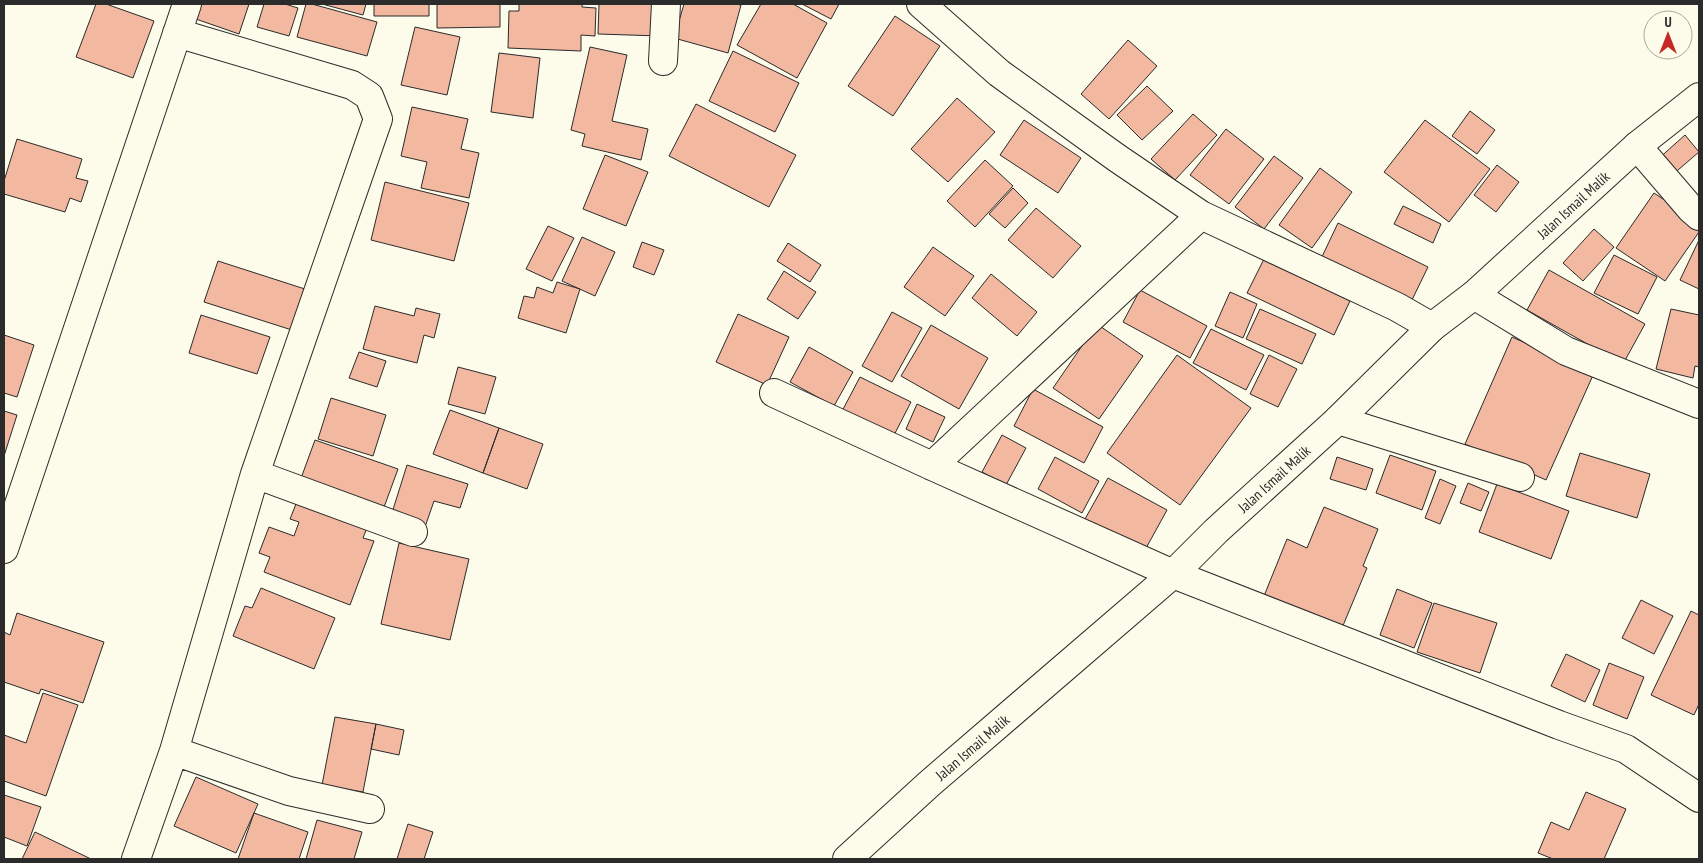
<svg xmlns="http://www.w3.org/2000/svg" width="1703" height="863" viewBox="0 0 1703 863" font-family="'PT Sans Narrow',sans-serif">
  <rect width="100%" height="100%" fill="#fdfbea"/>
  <path fill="#f2b8a0" stroke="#2b2b2b" d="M 96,4 L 106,4 L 154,21 L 133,78 L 76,57 Z
    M 198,4 L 249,4 L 239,34 L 193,18 Z
    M 264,4 L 285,4 L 298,8 L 289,36 L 257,27 Z
    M 306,4 L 312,4 L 377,22 L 367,56 L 297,37 Z
    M 322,4 L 366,4 L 363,15 Z
    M 374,4 L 429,4 L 429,16 L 374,16 Z
    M 437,4 L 500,4 L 500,27 L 437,28 Z
    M 519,4 L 582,4 L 582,7 L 596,8 L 595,36 L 581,35 L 581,51 L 508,48 L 509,11 L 519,11 Z
    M 599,4 L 662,4 L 660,36 L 598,34 Z
    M 684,4 L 735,4 L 741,5 L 728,53 L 674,38 Z
    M 761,4 L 793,4 L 827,23 L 797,78 L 737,45 Z
    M 802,4 L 839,4 L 831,19 Z
    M 895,16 L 940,46 L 893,116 L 848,86 Z
    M 415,27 L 460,37 L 447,95 L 401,85 Z
    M 1128,40 L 1157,66 L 1109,119 L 1081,94 Z
    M 590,47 L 627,55 L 612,121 L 648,129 L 641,160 L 582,146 L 585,134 L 571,130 Z
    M 733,51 L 799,83 L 775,132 L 709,101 Z
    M 499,53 L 540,58 L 533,118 L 491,112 Z
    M 1147,86 L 1173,111 L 1142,140 L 1117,115 Z
    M 957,98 L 995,132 L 948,182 L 911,149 Z
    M 696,104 L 796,155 L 769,207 L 669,156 Z
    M 412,107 L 468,119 L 461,149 L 479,153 L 469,198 L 421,188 L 427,162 L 401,156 Z
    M 1470,111 L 1495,130 L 1477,154 L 1452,136 Z
    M 1193,114 L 1217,135 L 1175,180 L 1151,159 Z
    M 1024,120 L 1081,158 L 1058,193 L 1000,155 Z
    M 1425,120 L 1490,169 L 1449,222 L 1384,172 Z
    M 1226,129 L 1264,159 L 1229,204 L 1190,175 Z
    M 1685,135 L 1699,152 L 1671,176 L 1657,160 Z
    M 17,139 L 82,159 L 76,178 L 88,181 L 81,202 L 70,198 L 65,212 L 4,194 L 4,181 Z
    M 605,155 L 648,172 L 626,226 L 583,209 Z
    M 1274,156 L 1303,178 L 1264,229 L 1235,207 Z
    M 985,160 L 1013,186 L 975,227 L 947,201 Z
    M 1497,165 L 1519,182 L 1496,212 L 1474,195 Z
    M 1320,168 L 1352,192 L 1312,248 L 1279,225 Z
    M 385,182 L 469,203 L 454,261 L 371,240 Z
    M 1013,188 L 1028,203 L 1005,228 L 989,214 Z
    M 1654,193 L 1699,223 L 1699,232 L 1665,281 L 1616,248 Z
    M 1403,206 L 1441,224 L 1433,243 L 1394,224 Z
    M 1036,208 L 1081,246 L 1053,278 L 1008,240 Z
    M 1338,223 L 1428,267 L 1409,306 L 1319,263 Z
    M 548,226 L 574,238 L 552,281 L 526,269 Z
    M 1594,229 L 1614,247 L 1583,281 L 1563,263 Z
    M 582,237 L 615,252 L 595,296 L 562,281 Z
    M 1699,240 L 1699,289 L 1680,280 Z
    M 642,242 L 664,250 L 654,275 L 633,267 Z
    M 788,243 L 821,265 L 810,282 L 777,261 Z
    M 933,247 L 974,276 L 945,316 L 904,287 Z
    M 1614,255 L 1657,277 L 1638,314 L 1594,293 Z
    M 1264,259 L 1350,301 L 1334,335 L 1247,293 Z
    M 218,261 L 308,290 L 295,331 L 204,302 Z
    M 1549,270 L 1645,324 L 1623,364 L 1527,310 Z
    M 784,271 L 816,292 L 798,319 L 767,299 Z
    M 991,274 L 1037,312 L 1017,336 L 972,298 Z
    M 557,282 L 580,289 L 566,333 L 518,318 L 524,296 L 534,298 L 537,287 L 553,293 Z
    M 1140,290 L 1207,326 L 1190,358 L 1123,322 Z
    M 1230,292 L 1257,304 L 1243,338 L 1215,326 Z
    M 375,306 L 414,316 L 416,308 L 440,314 L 434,338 L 424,335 L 417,363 L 363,349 Z
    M 1260,309 L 1316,334 L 1302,364 L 1246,339 Z
    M 1671,309 L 1699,315 L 1699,367 L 1695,366 L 1693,378 L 1656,369 Z
    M 892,312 L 922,328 L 892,382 L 862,366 Z
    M 738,314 L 789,337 L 767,385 L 716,362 Z
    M 201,315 L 270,337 L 257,374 L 189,353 Z
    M 1097,324 L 1143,356 L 1099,419 L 1053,388 Z
    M 931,325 L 988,358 L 959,409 L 901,376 Z
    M 1211,329 L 1264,355 L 1246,390 L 1193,363 Z
    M 4,335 L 34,345 L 17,397 L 4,393 Z
    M 1512,337 L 1594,373 L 1546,480 L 1465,444 Z
    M 809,347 L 853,372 L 834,406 L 790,382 Z
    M 359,352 L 386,361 L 377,387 L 349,378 Z
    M 1177,355 L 1251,408 L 1180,505 L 1107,453 Z
    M 1269,355 L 1297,369 L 1278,407 L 1250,394 Z
    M 458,367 L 496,377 L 485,414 L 448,404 Z
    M 860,377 L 911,402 L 891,441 L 840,415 Z
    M 1033,389 L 1103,427 L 1084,463 L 1014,426 Z
    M 331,398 L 386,415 L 373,456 L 318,439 Z
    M 917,404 L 945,417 L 933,442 L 906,429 Z
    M 450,410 L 499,428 L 483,473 L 433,454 Z
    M 4,411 L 17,415 L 4,456 Z
    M 499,428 L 543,444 L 527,489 L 483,473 Z
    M 1002,435 L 1026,448 L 1006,485 L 982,472 Z
    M 315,440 L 398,469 L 383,510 L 300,481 Z
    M 1580,453 L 1650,474 L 1637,518 L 1566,496 Z
    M 1390,455 L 1436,471 L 1422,510 L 1376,493 Z
    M 1055,457 L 1099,481 L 1082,513 L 1038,489 Z
    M 1337,457 L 1373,469 L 1366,490 L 1330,479 Z
    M 407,465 L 468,484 L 460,508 L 434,501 L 425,527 L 391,516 Z
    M 1108,478 L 1167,510 L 1145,550 L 1085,519 Z
    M 1440,479 L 1456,486 L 1440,524 L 1425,518 Z
    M 1468,483 L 1489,492 L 1481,511 L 1460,503 Z
    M 1497,484 L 1569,511 L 1551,559 L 1479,532 Z
    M 300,494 L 370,520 L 363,538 L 374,541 L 350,605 L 264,572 L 270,557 L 259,553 L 269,527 L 294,536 L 299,522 L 290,519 Z
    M 1324,507 L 1378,529 L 1363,566 L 1367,568 L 1342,628 L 1264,596 L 1287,539 L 1307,548 Z
    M 399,543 L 469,559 L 450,640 L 381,624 Z
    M 261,588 L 335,618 L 314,669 L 233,636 L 245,606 L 252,608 Z
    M 1397,589 L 1432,603 L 1414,648 L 1380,635 Z
    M 1641,600 L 1673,616 L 1654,654 L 1622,638 Z
    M 1434,603 L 1497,623 L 1480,673 L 1417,652 Z
    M 1691,611 L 1699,615 L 1699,704 L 1694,715 L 1651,695 Z
    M 17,613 L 104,642 L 83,703 L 41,689 L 39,694 L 4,682 L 4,632 L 10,635 Z
    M 1566,654 L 1600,670 L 1585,702 L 1551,686 Z
    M 1609,663 L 1644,677 L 1627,719 L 1593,705 Z
    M 43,693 L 78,705 L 46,796 L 4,781 L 4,735 L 26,743 Z
    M 335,717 L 376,724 L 363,792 L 322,785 Z
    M 376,724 L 404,730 L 399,755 L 371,749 Z
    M 196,777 L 258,804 L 236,853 L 174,826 Z
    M 1586,792 L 1626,809 L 1604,859 L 1553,859 L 1538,853 L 1551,822 L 1569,830 Z
    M 4,795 L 41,807 L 27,846 L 4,837 Z
    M 254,813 L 308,832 L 299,859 L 238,859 Z
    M 317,820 L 362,832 L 354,859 L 306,859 Z
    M 408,824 L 433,832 L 424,859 L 397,859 Z
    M 35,832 L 91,859 L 22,859 Z"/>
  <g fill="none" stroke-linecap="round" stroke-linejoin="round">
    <g stroke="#2b2b2b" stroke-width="30">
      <path id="minor" d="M 921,4 L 999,73 L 1117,158 L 1201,215 L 1397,307 L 1432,327
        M 663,61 L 666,4
        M 1637,146 L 1691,209 L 1699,216
        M 1474,295 L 1566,351 L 1699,404
        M 774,393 L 932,466 L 1173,574 L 1559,725 L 1626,749 L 1699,798
        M 1338,420 L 1520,477
        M 932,466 L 1201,215
        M 255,474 L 413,532
        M 4,549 L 187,4
        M 174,751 L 289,791 L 370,809
        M 136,859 L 174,751 L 255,474 L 378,119 L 369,96 L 352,85 L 177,33"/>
    </g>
    <g stroke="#2b2b2b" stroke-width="30">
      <g id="secondary">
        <path id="s1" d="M 847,859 L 929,784 L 1173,574 L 1216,531 L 1338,420 L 1432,327 L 1474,295 L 1637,146 L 1699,97"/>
      </g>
    </g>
    <use href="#minor" stroke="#fdfbea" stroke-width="28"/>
    <use href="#secondary" stroke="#fdfbea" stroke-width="28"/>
  </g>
  <g text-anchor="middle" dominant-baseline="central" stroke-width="4" stroke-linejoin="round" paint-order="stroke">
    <g font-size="15" fill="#2b2b2b" stroke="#fdfbea">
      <text stroke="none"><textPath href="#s1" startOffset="978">Jalan Ismail Malik</textPath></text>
      <text stroke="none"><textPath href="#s1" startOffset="572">Jalan Ismail Malik</textPath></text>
      <text stroke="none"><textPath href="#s1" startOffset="168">Jalan Ismail Malik</textPath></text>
    </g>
  </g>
  <rect width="1703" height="863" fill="none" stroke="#2b2b2b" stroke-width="10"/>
  <g transform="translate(1668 35)"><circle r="24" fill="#fdfbea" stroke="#a9a89e"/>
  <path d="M0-4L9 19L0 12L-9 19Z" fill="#c62828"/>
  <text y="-8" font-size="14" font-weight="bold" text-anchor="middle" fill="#2b2b2b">U</text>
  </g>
</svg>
